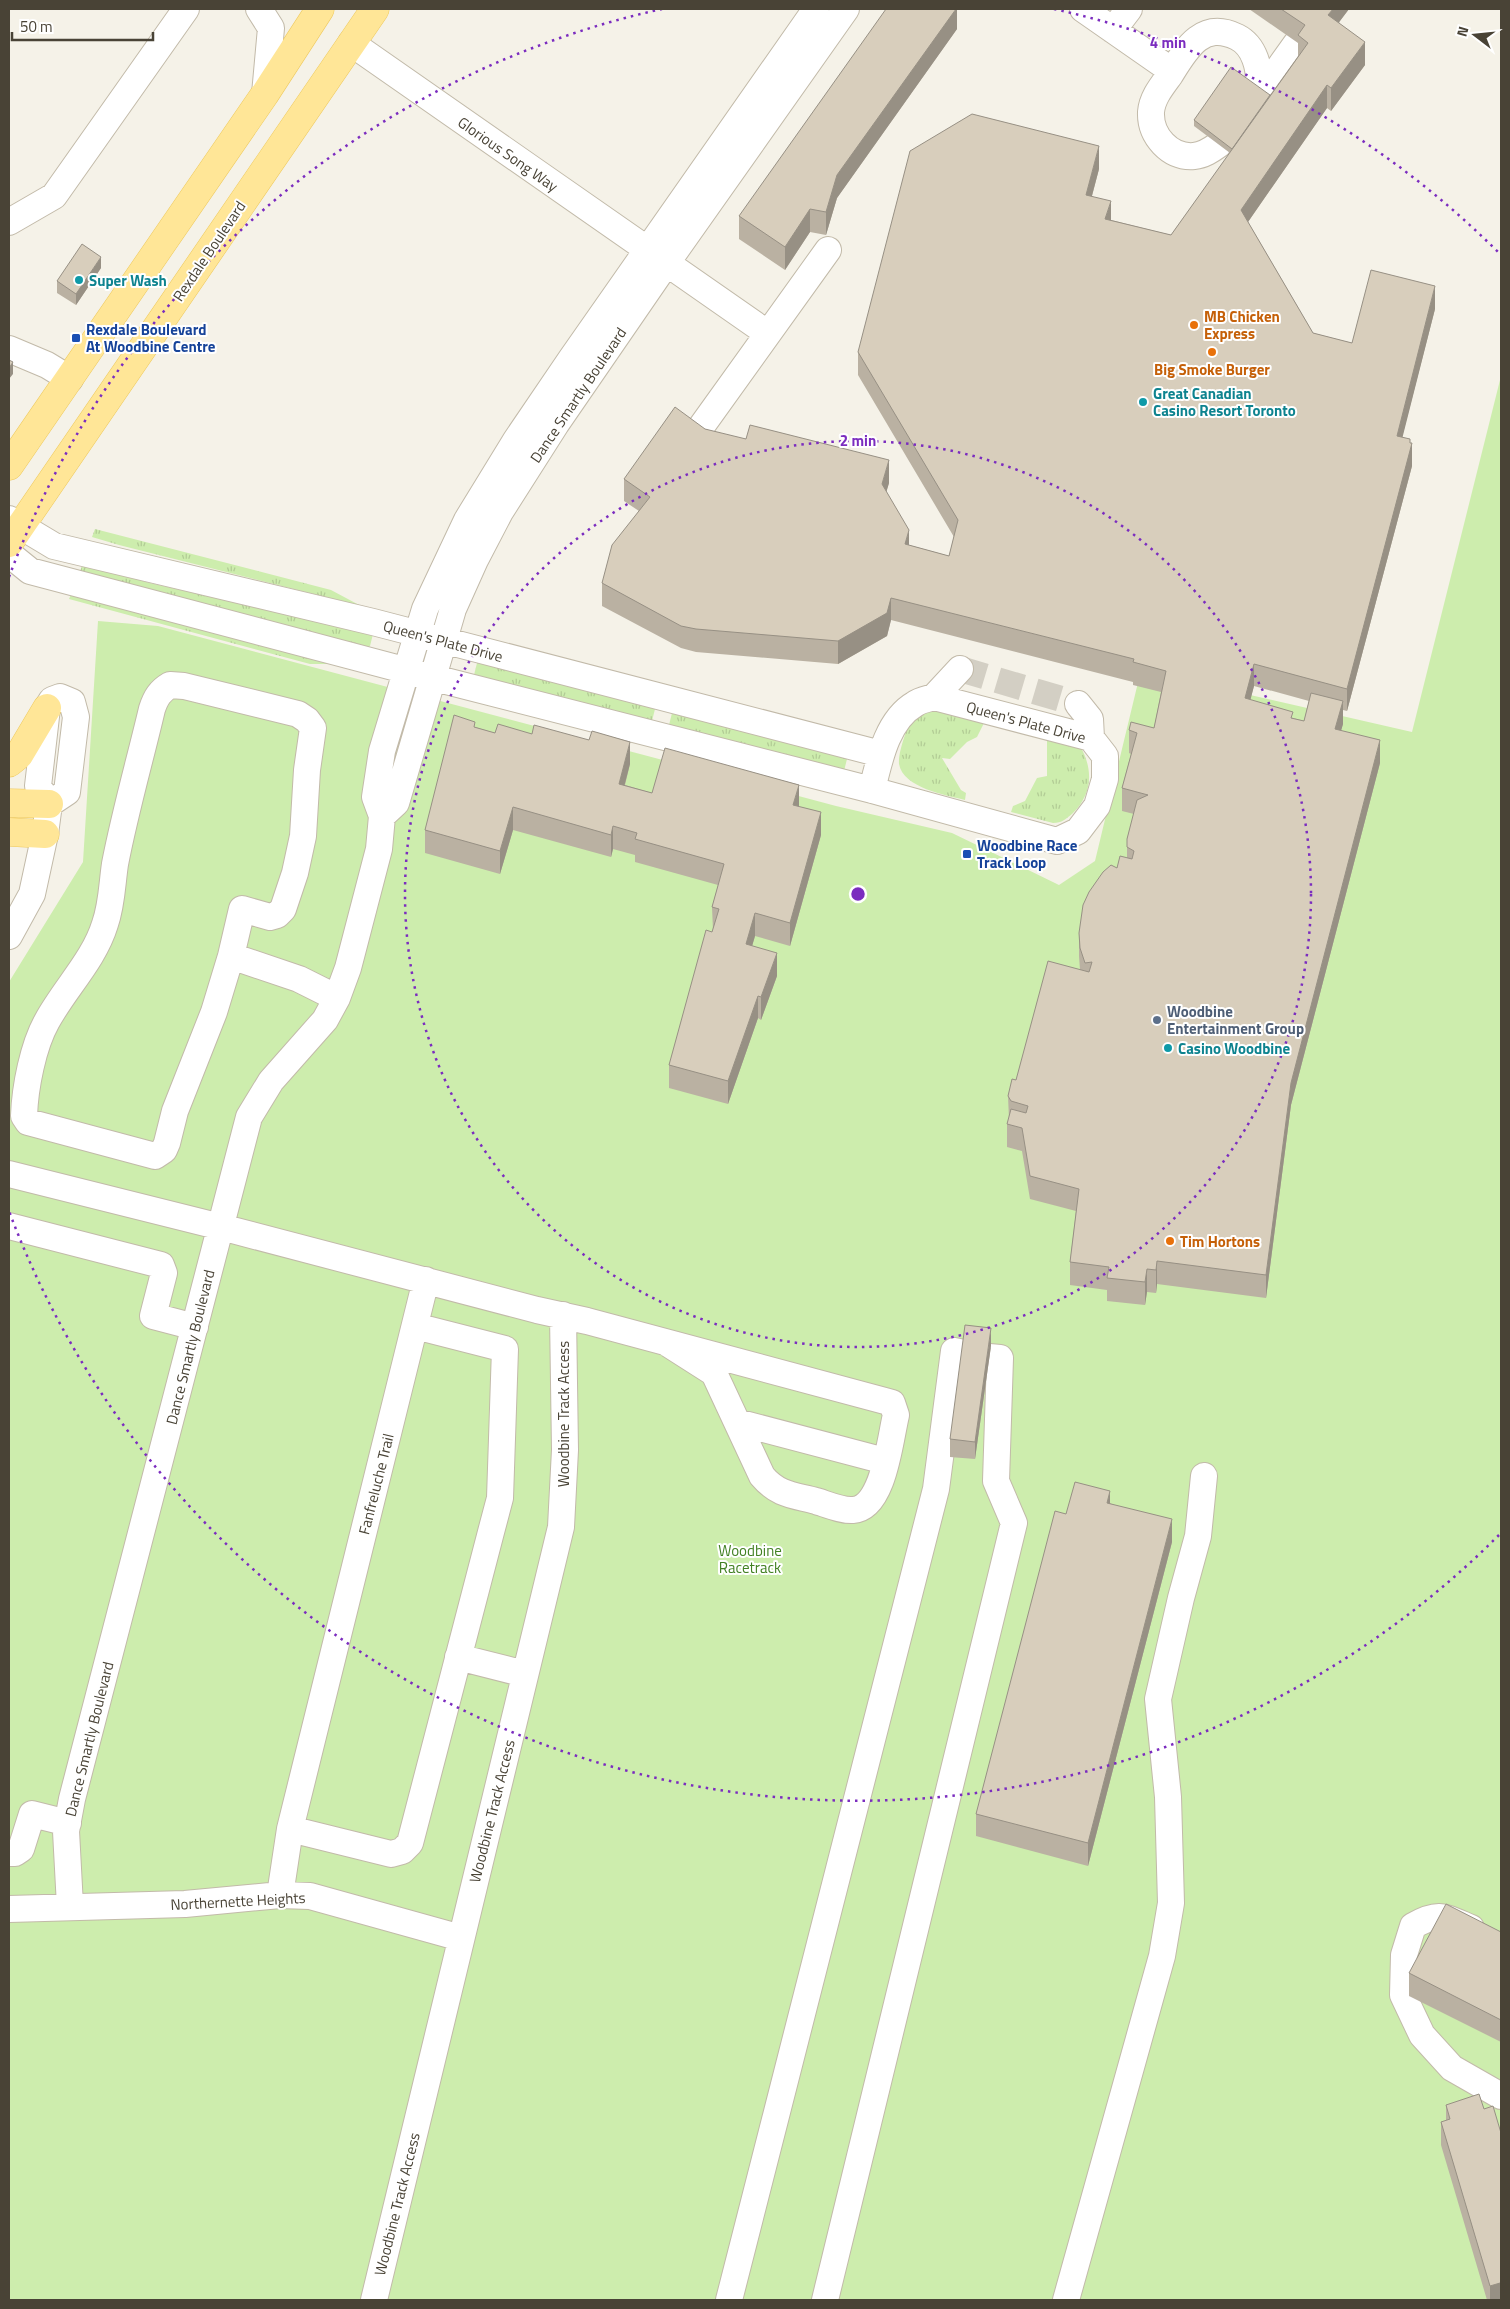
<svg xmlns="http://www.w3.org/2000/svg" width="1510" height="2309" viewBox="0 0 1510 2309" font-family="'Titillium Web',sans-serif">
  <defs>
    <pattern id="grass-tufts" width="24" height="20" patternUnits="userSpaceOnUse" patternTransform="scale(1.25)"><rect width="24" height="20" fill="#cdedad"/><path d="M3 7l-1-3M5 7V3M7 7l1-3M15 17l-1-3M17 17v-4M19 17l1-3" fill="none" stroke="#b2cc95"/></pattern>
  </defs>
  <rect width="100%" height="100%" fill="#f5f2e8"/>
  <path fill="url(#grass-tufts)" d="M 95,529 L 331,590 L 361,606 L 119,545 L 92,537 Z
    M 83,564 L 150,583 L 373,634 L 370,646 L 367,648 L 80,571 Z
    M 73,590 L 341,664 L 310,664 L 69,599 Z
    M 478,659 L 656,705 L 652,721 L 474,675 Z
    M 933,708 L 986,719 L 977,737 L 967,742 L 950,759 L 942,758 L 961,790 L 966,793 L 965,800 C 946,795 903,788 899,764 C 898,753 905,736 908,725 L 911,721 Z
    M 673,709 L 848,755 L 844,771 L 669,725 Z
    M 1047,735 L 1080,746 C 1094,770 1092,794 1073,813 C 1066,819 1062,823 1053,823 L 1011,812 L 1013,806 L 1025,801 L 1037,778 L 1047,776 Z"/>
  <path fill="#cdedad" d="M 1501,376 L 1501,2300 L 9,2300 L 9,982 L 83,862 L 98,621 L 158,626 L 836,806 L 952,833 L 1059,885 L 1095,861 L 1141,670 L 1412,732 Z"/>
  <g fill="none" stroke-linecap="round" stroke-linejoin="round">
    <path stroke="#d3cfc4" stroke-width="26" stroke-dasharray="26 13" stroke-linecap="butt" d="M 960,669 L 1078,704"/>
    <g stroke="#c2baa9" stroke-width="28">
      <path id="minor" d="M 259,9 L 271,28 L 265,94
        M 1083,9 L 1172,71
        M 1113,30 L 1129,9
        M 351,43 L 767,333
        M 1259,87 L 1276,72 L 1296,44
        M 1218,145 C 1211,150 1204,155 1194,156 C 1170,158 1150,136 1151,112 C 1152,98 1162,86 1170,75 C 1186,49 1202,20 1237,37 C 1255,46 1260,69 1259,87
        M 9,222 L 54,196 L 186,9
        M 9,349 L 47,365 L 70,379
        M 696,434 L 828,250
        M 9,519 L 54,546 L 373,622 L 881,754
        M 9,554 L 30,571 L 442,680 L 872,790 L 1057,841 L 1078,831 L 1097,806 L 1105,779 L 1105,756 L 1091,738 L 934,697 C 928,699 920,700 915,704 C 887,720 879,761 872,790
        M 170,685 L 184,686 L 298,714 L 307,720 L 313,728 L 307,770 L 303,836 L 295,873 L 283,909 L 277,915 L 270,917 L 242,909 L 231,956 L 214,1012 L 175,1111 L 167,1143 L 164,1150 L 155,1156 L 28,1122 L 24,1116 C 25,1087 33,1046 47,1021 C 65,988 94,960 105,924 C 112,904 112,884 115,864 C 125,812 140,760 152,709 C 156,697 160,691 170,685 Z
        M 934,697 L 960,669
        M 1078,704 L 1090,719 L 1091,738
        M 382,816 L 396,803 L 453,609 L 475,560 L 500,512 L 556,424 L 666,264 L 846,9
        M 9,936 L 32,894 L 45,834 L 49,804 L 38,786 L 47,708 L 52,700 L 60,697 L 72,702 L 76,717 L 67,792 L 49,804
        M 231,956 L 299,979 L 337,998
        M 9,1174 L 221,1227 L 537,1310 L 587,1321 L 885,1401 L 892,1403 L 896,1415 C 890,1439 884,1508 853,1510 C 842,1511 826,1504 816,1501 C 793,1495 778,1495 762,1476 L 714,1373 L 667,1343
        M 9,1226 L 161,1265 L 164,1273 L 153,1316 L 195,1327
        M 737,1422 L 885,1461
        M 458,1657 L 525,1674
        M 290,1829 L 391,1854 L 402,1851 L 410,1843 L 491,1532 L 500,1498 L 505,1349 L 415,1326
        M 9,1853 L 15,1853 L 21,1849 L 32,1814 L 68,1823
        M 280,1895 L 290,1829 L 426,1280
        M 70,1906 L 66,1831 L 72,1799 L 249,1117 L 271,1081 L 325,1020 L 337,998 L 348,968 L 379,849 L 382,816 L 375,797 L 382,751 L 425,609 L 467,520 L 516,440 L 571,359 L 816,9
        M 9,1909 L 185,1904 L 280,1895 L 310,1896 L 461,1938
        M 1471,1928 C 1445,1917 1439,1911 1413,1926 L 1404,1955 L 1403,1995 L 1422,2035 L 1452,2068 L 1501,2096
        M 374,2300 L 561,1527 L 565,1450 L 563,1315
        M 729,2300 L 936,1489 L 954,1351 L 964,1353
        M 825,2300 L 1014,1523 L 996,1481 L 1000,1358 L 989,1357
        M 1066,2300 L 1162,1956 L 1171,1903 L 1168,1797 L 1158,1699 L 1181,1598 L 1198,1536 L 1204,1476"/>
    </g>
    <g stroke="#eec95d" stroke-width="29">
      <path id="major" d="M 9,466 L 265,94 L 320,9
        M 9,543 L 375,9
        M 9,763 L 19,755 L 47,708
        M 9,803 L 49,804
        M 9,832 L 45,834"/>
    </g>
    <use href="#minor" stroke="#fff" stroke-width="26"/>
    <use href="#major" stroke="#ffe697" stroke-width="28"/>
  </g>
  <path fill="#bab1a2" fill-rule="evenodd" d="M 957,9 L 957,29 L 837,198 L 826,235 L 810,232 L 785,270 L 739,239 L 739,216 Z
    M 1249,9 L 1349,9 L 1339,22 L 1365,65 L 1331,111 L 1327,108 L 1248,222 L 1313,333 L 1352,343 L 1435,309 L 1402,437 L 1410,443 L 1412,466 L 1347,711 L 1343,710 L 1343,724 L 1341,730 L 1380,763 L 1291,1105 L 1266,1298 L 1157,1284 L 1156,1293 L 1147,1292 L 1145,1305 L 1107,1301 L 1107,1290 L 1070,1285 L 1070,1262 L 1076,1211 L 1030,1199 L 1022,1151 L 1007,1147 L 1007,1124 L 1009,1119 L 1008,1096 L 1016,1080 L 1080,970 L 1079,956 L 1079,933 L 1117,868 L 1127,858 L 1127,839 L 1134,814 L 1122,811 L 1122,788 L 1131,754 L 1129,753 L 1129,730 L 1154,728 L 1161,692 L 1133,685 L 1133,682 L 891,620 L 887,636 L 838,664 L 696,652 L 681,648 L 602,606 L 602,583 L 639,511 L 624,501 L 624,479 L 705,429 L 889,483 L 886,492 L 909,545 L 949,556 L 954,537 L 858,375 L 858,352 L 1099,169 L 1092,196 L 1111,220 L 1171,235 L 1230,153 L 1194,126 L 1194,120 L 1270,95 L 1298,56 L 1298,43 ZM 1254,686 L 1309,701 L 1304,721 L 1293,718 L 1250,700 Z
    M 101,268 L 76,305 L 57,293 L 57,281 Z
    M 475,727 L 495,733 L 630,764 L 625,785 L 652,793 L 799,806 L 821,835 L 790,946 L 755,936 L 752,946 L 777,976 L 761,1020 L 758,1018 L 728,1104 L 669,1088 L 669,1065 L 713,930 L 712,907 L 718,885 L 635,862 L 635,855 L 613,849 L 611,857 L 513,830 L 500,874 L 425,853 L 425,830 Z
    M 991,1346 L 975,1459 L 950,1457 L 950,1439 Z
    M 1110,1503 L 1172,1542 L 1088,1866 L 976,1836 L 976,1814 L 1066,1514 Z
    M 1501,1932 L 1501,2042 L 1409,1996 L 1409,1973 Z
    M 1446,2105 L 1484,2109 L 1501,2133 L 1501,2300 L 1487,2300 L 1441,2145 L 1441,2122 L 1446,2121 Z"/>
  <path fill="#979084" d="M 956,9 L 957,9 L 957,29 L 837,198 L 826,235 L 826,212 L 837,175 Z
    M 1333,9 L 1349,9 L 1328,37 L 1328,15 Z
    M 1365,42 L 1365,65 L 1331,111 L 1331,88 Z
    M 1327,85 L 1327,108 L 1241,232 L 1241,210 Z
    M 1099,146 L 1099,169 L 1086,218 L 1086,195 Z
    M 1111,201 L 1111,224 L 1105,219 Z
    M 810,209 L 810,232 L 785,270 L 785,247 Z
    M 101,257 L 101,268 L 76,305 L 76,294 Z
    M 1435,286 L 1435,309 L 1397,459 L 1397,436 Z
    M 13,362 L 13,374 L 9,379 L 9,368 Z
    M 1410,439 L 1410,450 L 1412,443 L 1412,466 L 1347,711 L 1347,689 Z
    M 889,460 L 889,483 L 882,507 L 882,484 Z
    M 909,530 L 909,553 L 905,544 Z
    M 891,598 L 891,620 L 887,636 L 838,664 L 838,641 Z
    M 1254,664 L 1254,686 L 1245,721 L 1245,698 Z
    M 1343,701 L 1343,724 L 1335,752 L 1335,729 Z
    M 1380,740 L 1380,763 L 1291,1105 L 1266,1298 L 1266,1275 L 1291,1083 Z
    M 630,742 L 630,764 L 619,806 L 619,784 Z
    M 799,785 L 799,808 L 793,805 Z
    M 513,807 L 513,830 L 500,874 L 500,851 Z
    M 821,812 L 821,835 L 790,946 L 790,923 Z
    M 613,826 L 613,849 L 611,857 L 611,835 Z
    M 755,913 L 755,936 L 746,967 L 746,944 Z
    M 777,953 L 777,976 L 761,1020 L 761,997 Z
    M 758,996 L 758,1018 L 728,1104 L 728,1081 Z
    M 1157,1261 L 1157,1284 L 1156,1293 L 1156,1270 Z
    M 1147,1269 L 1147,1292 L 1145,1305 L 1145,1282 Z
    M 991,1328 L 991,1346 L 975,1459 L 975,1442 Z
    M 1110,1491 L 1110,1514 L 1107,1503 Z
    M 1172,1519 L 1172,1542 L 1088,1866 L 1088,1843 Z
    M 1500,2283 L 1500,2300 L 1490,2300 L 1490,2286 Z"/>
  <path fill="#d8cebc" stroke="#979084" d="M 886,9 L 956,9 L 837,175 L 826,212 L 810,209 L 785,247 L 739,216 Z
    M 1281,9 L 1333,9 L 1328,15 L 1365,42 L 1331,88 L 1327,85 L 1241,210 L 1313,333 L 1352,343 L 1371,270 L 1435,286 L 1397,436 L 1410,439 L 1410,443 L 1412,443 L 1347,689 L 1254,664 L 1245,698 L 1293,712 L 1291,718 L 1304,721 L 1311,693 L 1343,701 L 1335,729 L 1380,740 L 1291,1083 L 1266,1275 L 1157,1261 L 1156,1270 L 1147,1269 L 1145,1282 L 1107,1278 L 1109,1267 L 1070,1262 L 1079,1189 L 1030,1176 L 1022,1128 L 1007,1124 L 1011,1109 L 1026,1113 L 1028,1106 L 1011,1101 L 1008,1096 L 1012,1079 L 1016,1080 L 1048,961 L 1089,972 L 1092,962 L 1085,963 L 1080,948 L 1079,933 L 1083,905 L 1089,892 L 1103,872 L 1111,865 L 1117,868 L 1120,856 L 1132,859 L 1134,851 L 1127,847 L 1127,839 L 1137,800 L 1148,795 L 1122,788 L 1137,733 L 1129,730 L 1131,722 L 1154,728 L 1166,671 L 1133,662 L 1134,659 L 891,598 L 887,613 L 838,641 L 696,629 L 681,626 L 602,583 L 612,545 L 650,497 L 624,479 L 675,407 L 705,429 L 746,439 L 750,425 L 889,460 L 882,484 L 909,530 L 905,544 L 949,556 L 958,520 L 858,352 L 910,151 L 972,114 L 1099,146 L 1086,195 L 1111,201 L 1105,219 L 1171,235 L 1308,43 L 1298,35 L 1305,25 Z
    M 1231,67 L 1270,95 L 1232,149 L 1194,120 Z
    M 82,244 L 101,257 L 76,294 L 57,281 Z
    M 9,360 L 13,362 L 9,368 Z
    M 454,715 L 475,722 L 474,727 L 495,733 L 498,724 L 532,734 L 534,725 L 589,740 L 592,731 L 630,742 L 619,784 L 652,793 L 665,748 L 799,785 L 793,805 L 821,812 L 790,923 L 755,913 L 746,944 L 777,953 L 761,997 L 758,996 L 728,1081 L 669,1065 L 706,930 L 712,932 L 719,909 L 712,907 L 724,864 L 635,839 L 637,833 L 613,826 L 611,835 L 513,807 L 500,851 L 425,830 Z
    M 965,1325 L 991,1328 L 975,1442 L 950,1439 Z
    M 1075,1482 L 1110,1491 L 1107,1503 L 1172,1519 L 1088,1843 L 976,1814 L 1055,1511 L 1066,1514 Z
    M 1446,1904 L 1501,1932 L 1501,2020 L 1409,1973 Z
    M 1479,2094 L 1484,2109 L 1493,2106 L 1501,2133 L 1501,2287 L 1500,2283 L 1490,2286 L 1441,2122 L 1450,2119 L 1446,2105 Z"/>
  <g fill="none" stroke="#7b2cbf" stroke-width="2.5" stroke-dasharray="2.5 5">
    <circle cx="858" cy="894" r="453"/>
    <path d="M1499 1535A906 906 0 0 1 9 1211M9 577A906 906 0 0 1 662 9M1054 9A906 906 0 0 1 1499 253"/>
  </g>
  <g fill="#0f9aa8" stroke="#fff" stroke-width="2">
    <circle cx="79" cy="280" r="5"/>
    <circle cx="1143" cy="402" r="5"/>
    <circle cx="1168" cy="1048" r="5"/>
  </g>
  <g fill="#e8710a" stroke="#fff" stroke-width="2">
    <circle cx="1194" cy="325" r="5"/>
    <circle cx="1212" cy="352" r="5"/>
    <circle cx="1170" cy="1241" r="5"/>
  </g>
  <g fill="#1a4fb4" stroke="#fff" stroke-width="2">
    <rect x="71" y="333" width="10" height="10" rx="2.5"/>
    <rect x="962" y="849" width="10" height="10" rx="2.5"/>
  </g>
  <circle fill="#5c6f8a" stroke="#fff" stroke-width="2" cx="1157" cy="1020" r="5"/>
  <g text-anchor="middle" dominant-baseline="central" stroke-width="4" stroke-linejoin="round" paint-order="stroke">
    <g font-size="15" fill="#494336" stroke="#fff">
      <text transform="translate(508 154) rotate(35)">Glorious Song Way</text>
      <text transform="translate(209 251) rotate(-56)">Rexdale Boulevard</text>
      <text transform="translate(578 395) rotate(-56)">Dance Smartly Boulevard</text>
      <text transform="translate(443 641) rotate(15)">Queen's Plate Drive</text>
      <text transform="translate(1026 722) rotate(15)">Queen's Plate Drive</text>
      <text transform="translate(190 1347) rotate(-76)">Dance Smartly Boulevard</text>
      <text transform="translate(563 1414) rotate(-90)">Woodbine Track Access</text>
      <text transform="translate(376 1484) rotate(-76)">Fanfreluche Trail</text>
      <text transform="translate(89 1739) rotate(-76)">Dance Smartly Boulevard</text>
      <text transform="translate(492 1811) rotate(-76)">Woodbine Track Access</text>
      <text transform="translate(238 1901) rotate(-3)">Northernette Heights</text>
      <text transform="translate(397 2204) rotate(-76)">Woodbine Track Access</text>
    </g>
    <g font-size="15" font-weight="bold" fill="#0d838f" stroke="#fff" text-anchor="start">
      <text x="89" y="280">Super Wash</text>
      <text x="1153" y="393">Great Canadian<tspan x="1153" dy="17">Casino Resort Toronto</tspan></text>
      <text x="1178" y="1048">Casino Woodbine</text>
    </g>
    <g font-size="15" font-weight="bold" fill="#c56008" stroke="#fff" text-anchor="start">
      <text x="1204" y="316">MB Chicken<tspan x="1204" dy="17">Express</tspan></text>
      <text x="1212" y="369" text-anchor="middle">Big Smoke Burger</text>
      <text x="1180" y="1241">Tim Hortons</text>
    </g>
    <g font-size="15" font-weight="bold" fill="#164399" stroke="#fff" text-anchor="start">
      <text x="86" y="329">Rexdale Boulevard<tspan x="86" dy="17">At Woodbine Centre</tspan></text>
      <text x="977" y="845">Woodbine Race<tspan x="977" dy="17">Track Loop</tspan></text>
    </g>
    <g font-size="15" font-weight="bold" fill="#4e5e75" stroke="#fff" text-anchor="start">
      <text x="1167" y="1011">Woodbine<tspan x="1167" dy="17">Entertainment Group</tspan></text>
    </g>
    <g font-size="15" fill="#428123" stroke="#fff">
      <text x="750" y="1550">Woodbine<tspan x="750" dy="17">Racetrack</tspan></text>
    </g>
  </g>
  <circle cx="858" cy="894" r="8" fill="#7b2cbf" stroke="#fff" stroke-width="2.5"/>
  <g font-size="15" text-anchor="middle" font-weight="bold" fill="#7b2cbf" stroke="#fff" stroke-width="4" stroke-linejoin="round" paint-order="stroke">
    <text x="1168" y="48">4 min</text>
    <text x="858" y="446">2 min</text>
  </g>
  <rect width="1510" height="2309" fill="none" stroke="#494336" stroke-width="20"/>
  <g transform="translate(1475 35) rotate(286)" stroke="#ffffff" stroke-width="4" paint-order="stroke">
  <path d="M0-4L9 19L0 12L-9 19Z" fill="#494336"/>
  <text y="-8" font-size="14" font-weight="bold" text-anchor="middle" fill="#494336">N</text>
  </g>
  <path d="M12 32v8h141v-8" fill="none" stroke="#494336" stroke-width="2.5"/>
  <text x="20" y="32" font-size="15" fill="#494336" stroke="#ffffff" stroke-width="4" paint-order="stroke">50 m</text>
</svg>
